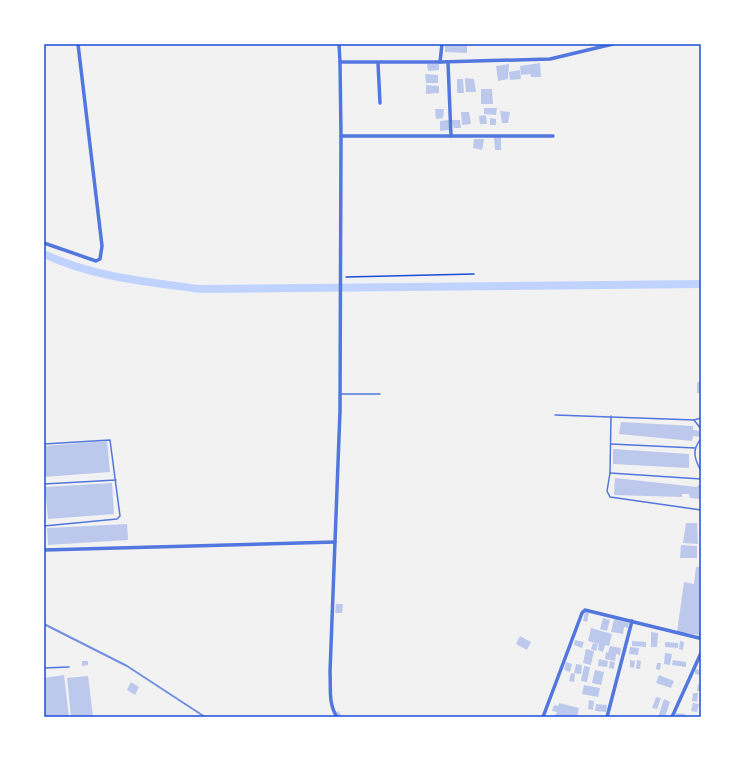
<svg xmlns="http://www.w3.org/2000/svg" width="745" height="761" font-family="Raleway,sans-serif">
	<rect width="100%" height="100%" fill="#f2f2f2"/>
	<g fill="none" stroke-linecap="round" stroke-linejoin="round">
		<path stroke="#bfd3fe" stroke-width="8" d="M44,254C92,277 148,282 200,289L701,284"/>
	</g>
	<g fill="#bdc9ec">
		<polygon points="445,44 467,44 467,53 445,52"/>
		<polygon points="540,63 541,77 531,77 530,74 521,75 520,66"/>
		<polygon points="427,64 439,64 439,70 428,71"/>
		<polygon points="509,64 508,79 498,81 496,66"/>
		<polygon points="520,70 521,79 510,80 509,72"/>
		<polygon points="425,74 438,75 438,83 426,83"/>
		<polygon points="465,78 474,79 476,92 466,92"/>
		<polygon points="457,79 463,79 464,93 457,93"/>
		<polygon points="426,85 439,86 439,93 426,94"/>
		<polygon points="481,89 492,89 493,104 481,104"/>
		<polygon points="484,108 497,108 496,115 484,114"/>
		<polygon points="435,109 444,109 443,118 436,119"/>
		<polygon points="500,111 510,112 508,123 502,123"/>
		<polygon points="461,112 469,112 471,124 462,125"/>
		<polygon points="486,115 487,124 480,124 479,116"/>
		<polygon points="490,118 496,119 496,125 490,125"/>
		<polygon points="449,120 450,130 440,131 440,121"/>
		<polygon points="451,120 460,120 461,128 454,128"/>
		<polygon points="501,136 501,150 495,150 494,137"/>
		<polygon points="474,139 484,139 482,150 473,148"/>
		<rect x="697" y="382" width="4" height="11"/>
		<polygon points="621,422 693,426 693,430 701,431 701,437 693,436 692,441 619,434"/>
		<polygon points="107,441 110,472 44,477 44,446"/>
		<polygon points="613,449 689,454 689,468 613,464"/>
		<polygon points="615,478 697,487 698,485 701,485 701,499 690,498 689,494 682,494 682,497 614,495"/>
		<polygon points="112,483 114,514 48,519 45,487"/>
		<polygon points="686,523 697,523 698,544 683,543"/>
		<polygon points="127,524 128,540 48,545 47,528"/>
		<polygon points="681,545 697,546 697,558 680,558"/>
		<polygon points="696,567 701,567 701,625 700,635 677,632 684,582 694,584"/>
		<polygon points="336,604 343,604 342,613 335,613"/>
		<polygon points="585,612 589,613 587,622 583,621"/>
		<polygon points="603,618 610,620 607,631 600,629"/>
		<polygon points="614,619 629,623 628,628 624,627 623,634 611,632"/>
		<polygon points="591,628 612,634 609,646 605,645 603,652 598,650 599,644 588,641"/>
		<polygon points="651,632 658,633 657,647 651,647"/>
		<polygon points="520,636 531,642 527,650 516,644"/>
		<polygon points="575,640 584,642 582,648 574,645"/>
		<polygon points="632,641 646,642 646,647 632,646"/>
		<polygon points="680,641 684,642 683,650 679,649"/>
		<polygon points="665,642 678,643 678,648 665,647"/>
		<polygon points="593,643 598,644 596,651 591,649"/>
		<polygon points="610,646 621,648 620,655 616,654 615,661 605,659 606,652 608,653"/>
		<polygon points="630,647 639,648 638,655 629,654"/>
		<polygon points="586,649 594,651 591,665 583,663"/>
		<polygon points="665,653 672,654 670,665 664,664"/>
		<polygon points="599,659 608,661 607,667 598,666"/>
		<polygon points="630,660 635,661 634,668 630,667"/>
		<polygon points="637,660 641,661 640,669 636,669"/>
		<polygon points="673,660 686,662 686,667 672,665"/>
		<polygon points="82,661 88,661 88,665 82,666"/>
		<polygon points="610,661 615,662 614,669 609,668"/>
		<polygon points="566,662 572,664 570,672 564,670"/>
		<polygon points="657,663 661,663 660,670 656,669"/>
		<polygon points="576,664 582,665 581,674 574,673"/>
		<polygon points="584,666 590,667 587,682 581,681"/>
		<polygon points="695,669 701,670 701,675 695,674"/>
		<polygon points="595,670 604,672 601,685 592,683"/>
		<polygon points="571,673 575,674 574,682 569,681"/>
		<polygon points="64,675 69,717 44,717 44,678"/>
		<polygon points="659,675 674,681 671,688 656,683"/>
		<polygon points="88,676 93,717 71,717 67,678"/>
		<polygon points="131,682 139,687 135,695 127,690"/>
		<polygon points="698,684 701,685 701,691 697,691"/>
		<polygon points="584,685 600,688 598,697 582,694"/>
		<polygon points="693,693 698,693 697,702 692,701"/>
		<polygon points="656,697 661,698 657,709 652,708"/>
		<polygon points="664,699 670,702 665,717 658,717"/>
		<polygon points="589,700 594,701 593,710 588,709"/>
		<polygon points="559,703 579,708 577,717 555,716 557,712 552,711 554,705 558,706"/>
		<polygon points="693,703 699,704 697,712 691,711"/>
		<polygon points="596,704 607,705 606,712 595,711"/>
		<polygon points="338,711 343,717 338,717 335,713"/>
		<polygon points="676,713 685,714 685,717 676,717"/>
	</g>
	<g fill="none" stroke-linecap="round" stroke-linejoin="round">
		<polyline stroke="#1d4ed8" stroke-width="1.5" points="346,277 474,274"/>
		<g stroke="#5277de" stroke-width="1.5">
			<polyline points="340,394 380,394"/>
			<polyline points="555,415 694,420 701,429"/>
			<polyline points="611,416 610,473 607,491 610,497 701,510"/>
			<polyline points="694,420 701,418"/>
			<path d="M701,439C691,450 695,460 701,471"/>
			<polyline points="44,444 110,440 120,516 117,519 44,526"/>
			<polyline points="611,444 695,448"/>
			<polyline points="610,473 701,479"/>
			<polyline points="44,484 116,480"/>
			<polyline points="44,668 69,667"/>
		</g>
		<g stroke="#5277de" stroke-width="3.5">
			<polyline points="339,44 340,62 440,62 550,59 613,44"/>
			<polyline points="440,62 442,44"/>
			<polyline points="448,62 451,136"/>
			<polyline points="378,63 380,103"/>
			<polyline points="341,136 553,136"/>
			<polyline points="44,243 96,261 100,259 102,246 78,44"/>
			<polyline points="44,550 335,542"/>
			<path d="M337,717C328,704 331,687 330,672L340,411L341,136L340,62"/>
			<polyline points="543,717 582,613 585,610 699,638 700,638 701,635"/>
			<polyline points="607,717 632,621"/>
			<polyline points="672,717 701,653"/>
		</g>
		<polyline stroke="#7290e2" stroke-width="2" points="44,624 127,666 205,717"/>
	</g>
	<rect width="745" height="761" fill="none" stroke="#ffffff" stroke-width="90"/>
	<rect x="45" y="45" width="655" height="671" fill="none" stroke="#1d4ed8" stroke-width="1.5"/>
</svg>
